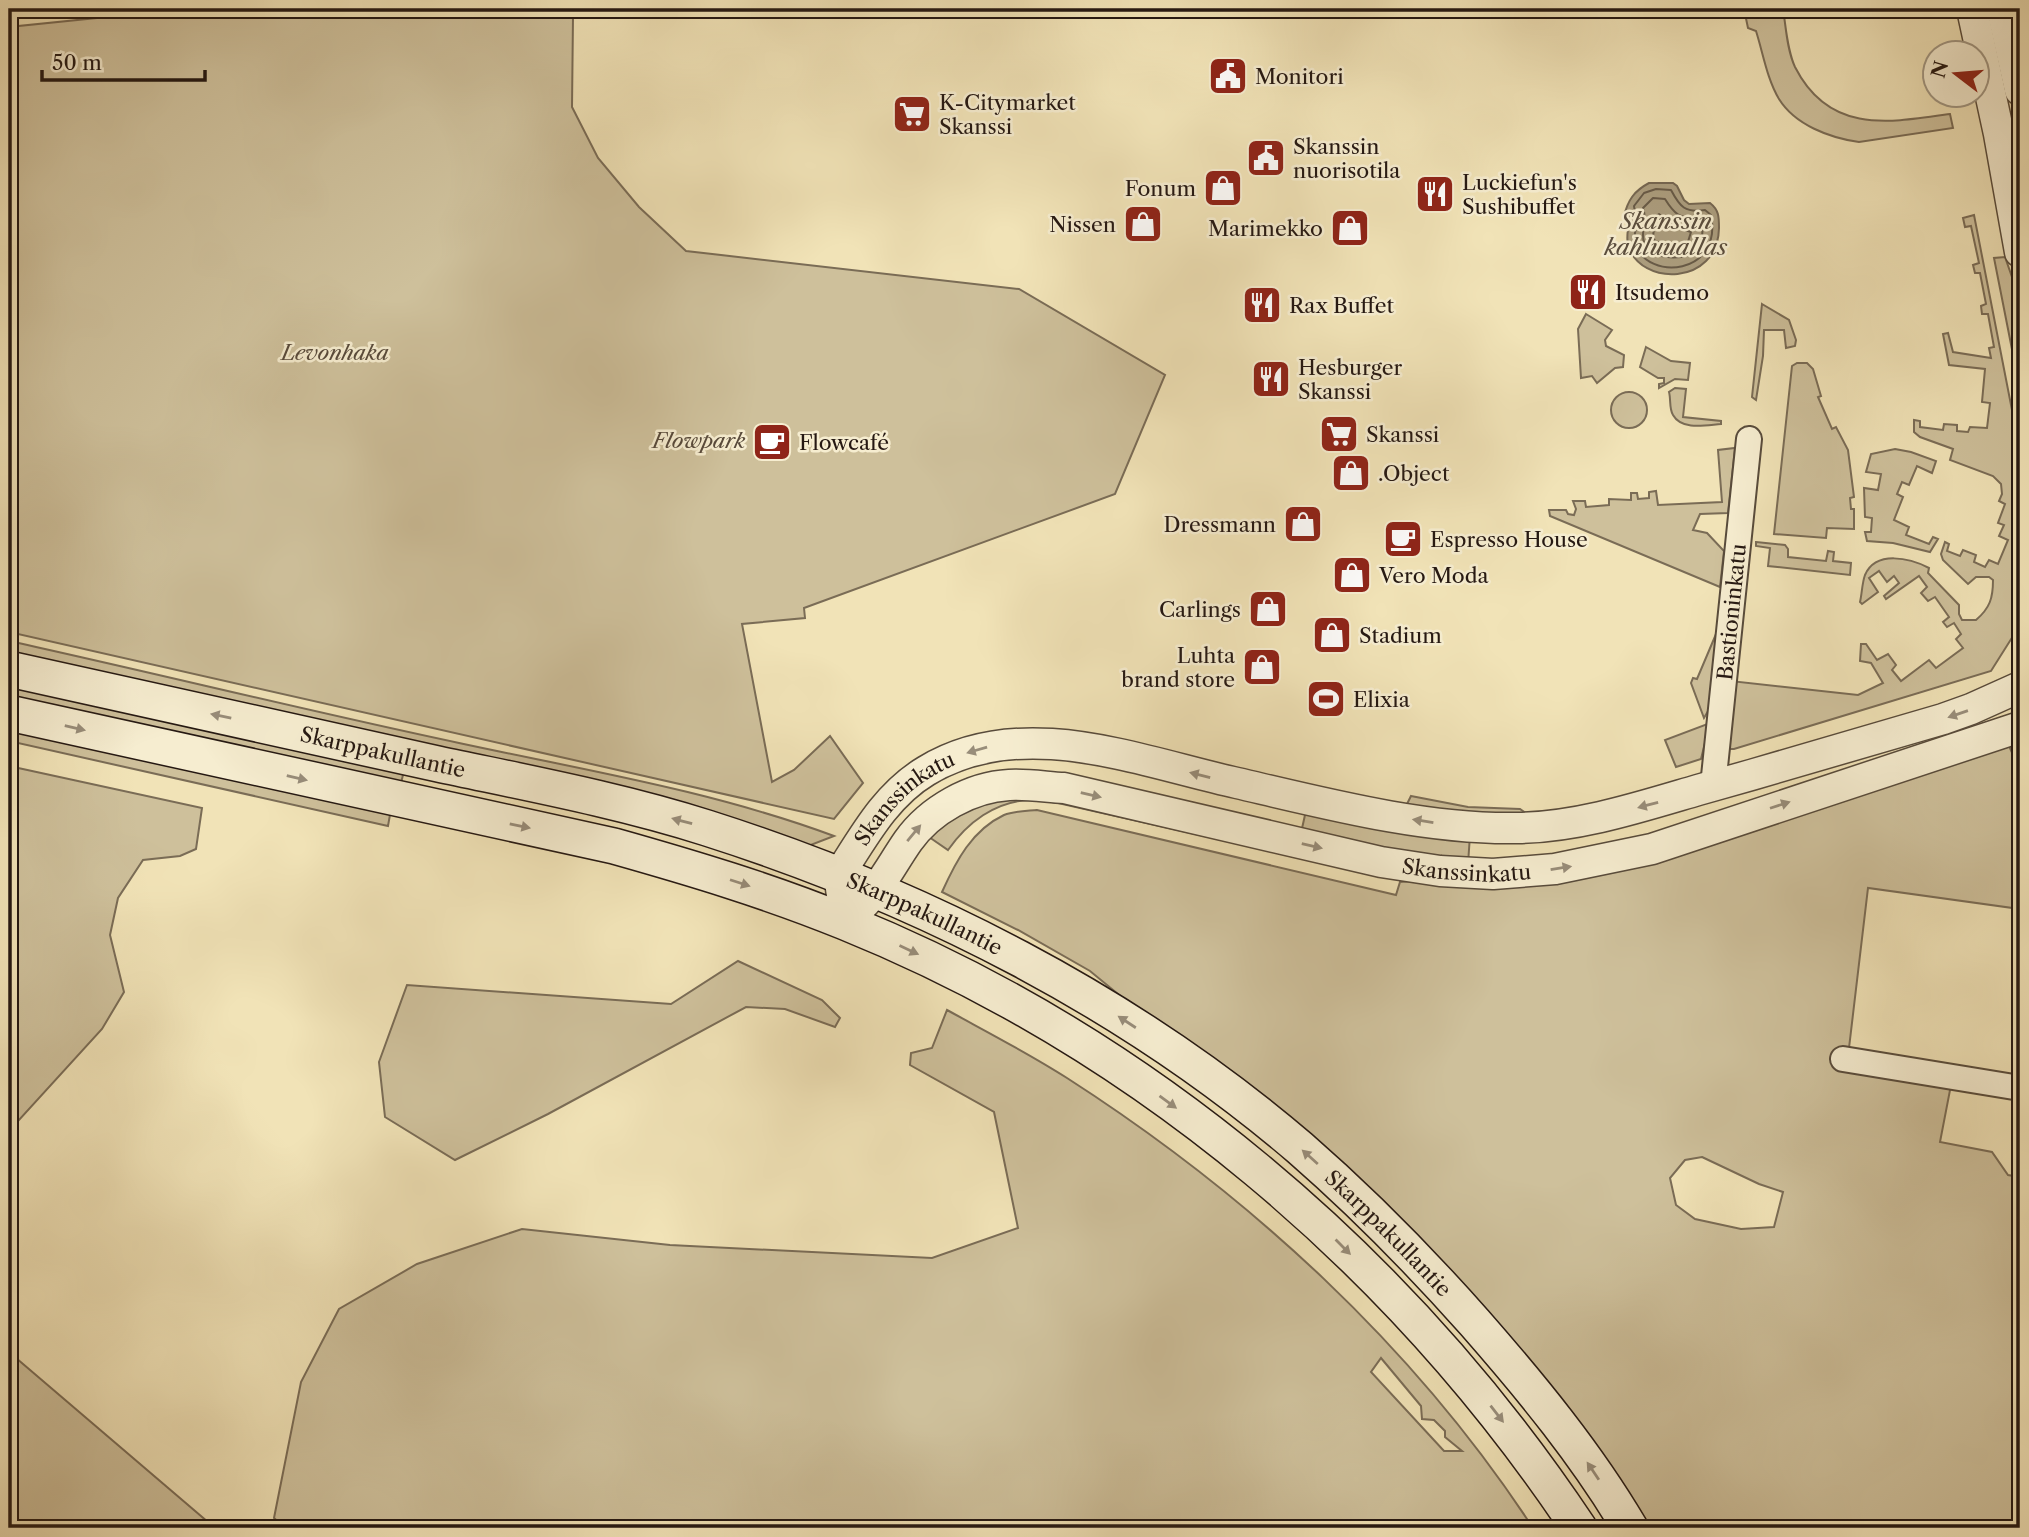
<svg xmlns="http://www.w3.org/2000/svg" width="2029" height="1537" font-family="'Libre Caslon Text',serif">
	<rect width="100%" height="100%" fill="#f1e3b7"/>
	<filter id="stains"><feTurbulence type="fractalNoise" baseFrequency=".00286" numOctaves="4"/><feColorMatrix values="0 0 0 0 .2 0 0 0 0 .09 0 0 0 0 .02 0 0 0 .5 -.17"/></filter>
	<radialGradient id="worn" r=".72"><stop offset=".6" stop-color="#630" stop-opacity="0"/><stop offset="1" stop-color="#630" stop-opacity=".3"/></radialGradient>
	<g fill="#cec09b" stroke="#7a6c56" stroke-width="2" fill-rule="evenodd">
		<polygon points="185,9 577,9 573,17 572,107 598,158 639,207 686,251 1019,289 1165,375 1115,494 804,608 805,618 742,624 772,782 794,770 830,736 863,783 834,819 9,632 9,27"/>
		<path d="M1744,9H1783C1786,27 1787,50 1795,67C1829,134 1888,123 1950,114L1953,128L1859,142C1830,138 1795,125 1779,99C1767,79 1763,53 1756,31L1748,28Z"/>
		<path d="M1974,215L2020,451V625L1991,671L1734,749H1728L1731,681L1858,695L1883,683L1871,663L1860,661L1861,644H1866L1877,660L1888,654L1896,665L1892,670L1901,681L1929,660L1936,668L1963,648L1956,639L1961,634L1954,623L1947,627L1943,622L1949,617L1935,597L1928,601L1921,593L1927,587L1919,576L1886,599L1884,596L1899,583L1894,576L1887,582L1879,571L1869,578L1878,592L1862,604L1860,602C1862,594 1862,583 1865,575C1876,550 1910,558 1929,568L1928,573L1959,605V614L1962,620H1976C1990,608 1993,598 1993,580L1989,577H1976L1968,584L1943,560L1941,554L1945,542L1949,544L1947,551L1960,556L1963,550L1976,555L1974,562L1985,567L1989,560L1998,564L2008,540L1999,536L2004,525L1998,523L2005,504L1999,501L2002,494L2001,484L1993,476L1950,460L1953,449L1920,437L1914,432V420L1920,421V427L1943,430L1944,424L1957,425V431L1968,432L1970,427L1987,428L1990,403L1982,402L1985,369L1949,365L1943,334L1948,333L1953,352L1991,358L1989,348L1994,347L1988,314H1982L1981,306L1986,304L1980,273H1975L1973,265L1979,263L1971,226L1965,227L1963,218Z"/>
		<polygon points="2005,257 2020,300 2020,390 1994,258"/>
		<polygon points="1762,304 1789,320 1796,340 1795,346 1786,348 1784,330 1764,330 1763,356 1756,400 1752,397"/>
		<polygon points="1586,314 1612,330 1605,340 1606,346 1624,355 1623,367 1615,368 1597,383 1592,376 1581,378 1578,329"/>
		<polygon points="1646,347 1671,361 1690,363 1688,380 1675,379 1659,388 1659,384 1664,383 1664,378 1658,378 1640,367"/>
		<polygon points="1797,363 1807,363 1813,369 1821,396 1818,397 1832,429 1836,427 1848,450 1854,497 1850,498 1851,509 1854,509 1854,529 1827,528 1826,538 1774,534 1792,366"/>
		<path d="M1675,388L1686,389L1683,417L1721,421V424C1707,425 1682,431 1673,415C1669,409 1671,399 1669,392Z"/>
		<circle cx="1629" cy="410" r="18"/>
		<polygon points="1735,448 1728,513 1700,514 1693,530 1707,533 1724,551 1720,587 1550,516 1549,510 1566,510 1568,514 1574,515 1576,509 1573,501 1585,501 1586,507 1609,505 1609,499 1631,500 1631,493 1637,493 1638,499 1649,498 1649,492 1656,491 1658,505 1722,502 1718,450"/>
		<polygon points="1895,449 1911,452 1936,461 1932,473 1917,466 1909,485 1902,482 1897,494 1903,497 1894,520 1909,527 1906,535 1929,544 1933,537 1938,539 1930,552 1893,543 1867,541 1865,532 1871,532 1872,518 1865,517 1864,488 1878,490 1881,474 1866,472 1871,454"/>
		<polygon points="1756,542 1785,545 1788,549 1788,557 1826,561 1828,551 1834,552 1833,561 1851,563 1850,575 1768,566 1770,548 1756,546"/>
		<polygon points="1719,627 1711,706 1704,718 1691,683 1693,678 1697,679"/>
		<path d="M9,641C159,674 308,711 459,743C584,770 713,791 834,836L803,848L9,657Z"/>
		<polygon points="9,680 388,766 403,775 400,787 9,700"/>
		<polygon points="9,723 391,809 388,826 9,741"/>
		<polygon points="1710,723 1701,759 1676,767 1665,740"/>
		<path d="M2006,739L2013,755L2020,762V909L1868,888L1849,1048L1951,1085L1940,1142L1992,1152L2008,1175L2020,1177V1528H1643L1518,1350L1146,1017L1090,971L1018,930L942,892C956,861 972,830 1004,815C1014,811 1027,811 1037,810L1396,895L1400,882L1454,878L1523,879ZM1702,1157L1759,1184L1783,1192L1774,1227L1741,1229L1695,1219L1676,1205L1670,1178L1685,1160Z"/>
		<polygon points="9,766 202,808 196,849 180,856 143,860 118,898 110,935 124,992 102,1029 9,1131"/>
		<path d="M1032,791L1245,835L1244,845L1058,803C1049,802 1039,799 1030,800C995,801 967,823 948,850L929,837L963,808Z"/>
		<polygon points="1411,796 1468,807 1520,809 1530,816 1404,810"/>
		<polygon points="1307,806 1470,835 1468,864 1301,833"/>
		<polygon points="738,961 822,1000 840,1018 835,1027 785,1009 746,1007 548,1114 455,1160 385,1117 379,1062 407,985 671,1004"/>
		<path d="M947,1010C987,1032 1028,1053 1067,1078C1249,1195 1414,1346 1533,1528H285L274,1518L301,1382L339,1309L417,1264L522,1229L670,1245L932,1258L1018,1228L994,1112L910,1065L911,1053L932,1048ZM1381,1358L1421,1406L1422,1419L1434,1420L1445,1431V1437L1462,1451H1444L1371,1372Z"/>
		<polygon points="9,1352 215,1528 9,1528"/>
	</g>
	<path fill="#ac9e7f" stroke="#766853" stroke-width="2" d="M1649,183H1673L1677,186L1684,200L1689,204L1710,203C1719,210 1719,217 1719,228C1718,286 1640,287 1628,245C1626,236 1628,227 1630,218L1624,216C1628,200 1634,191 1649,183Z"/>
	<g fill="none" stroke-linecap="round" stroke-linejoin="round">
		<g stroke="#685b48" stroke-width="2">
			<path d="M1656,189L1671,190C1680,207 1685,213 1705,210L1711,215C1723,275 1648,282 1635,244C1632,234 1639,225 1637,216C1636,213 1634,210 1634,206L1644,193Z"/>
			<path d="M1653,198L1665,199C1678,220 1682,216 1703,221L1702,238L1692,254C1676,260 1643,260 1643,235C1643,225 1647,219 1643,208Z"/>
			<polygon points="1659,214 1676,227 1691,232 1687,245 1670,247 1655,241 1653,236 1656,216"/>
		</g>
		<g stroke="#584b3b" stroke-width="28">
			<g id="minor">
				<path id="s1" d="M1713,786L1749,439"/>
				<polyline points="1843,1059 2020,1088"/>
			</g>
		</g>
		<g stroke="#584b3b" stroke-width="33">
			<g id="tertiary">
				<polyline points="1972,9 1999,134 2020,252"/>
				<polyline points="2002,9 2020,90"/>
				<path id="s2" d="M861,907C881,887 892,864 908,841C930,810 971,787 1009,785C1027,784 1046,787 1064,788L1381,862L1440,871L1493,874L1555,869L1652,849L2020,727"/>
				<path id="s3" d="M846,922L839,875C864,836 886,795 926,771C1021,713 1138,761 1237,783C1327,804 1427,830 1518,828C1579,827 1640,807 1698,790C1780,767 1862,743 1943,719L1971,709L2020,687"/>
			</g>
		</g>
		<g stroke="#251812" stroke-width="38">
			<g id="secondary">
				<path id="s4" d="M9,669C152,700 295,732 438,764C527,783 619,800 707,828C921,896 1128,1001 1300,1148C1362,1202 1420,1261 1475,1323C1531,1387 1587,1455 1630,1528"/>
				<path d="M9,713L614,846C692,868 769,891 845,922C1144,1043 1401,1261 1579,1528"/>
			</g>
		</g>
		<use href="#minor" stroke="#f6edd0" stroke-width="24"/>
		<use href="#tertiary" stroke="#f6edd0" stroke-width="30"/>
		<use href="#secondary" stroke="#f6edd0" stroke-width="35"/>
	</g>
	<defs><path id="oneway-solid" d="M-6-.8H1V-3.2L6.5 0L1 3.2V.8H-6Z" transform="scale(1.75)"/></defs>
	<g fill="#988d7a">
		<use href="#oneway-solid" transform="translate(1958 714) rotate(161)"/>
		<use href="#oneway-solid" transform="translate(221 716) rotate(-168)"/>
		<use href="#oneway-solid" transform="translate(75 728) rotate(13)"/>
		<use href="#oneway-solid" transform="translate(977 750) rotate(164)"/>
		<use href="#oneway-solid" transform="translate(1200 775) rotate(-166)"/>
		<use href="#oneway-solid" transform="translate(297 778) rotate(13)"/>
		<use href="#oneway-solid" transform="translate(1091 795) rotate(13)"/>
		<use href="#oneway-solid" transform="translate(1648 805) rotate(165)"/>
		<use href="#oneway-solid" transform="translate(1780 805) rotate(-18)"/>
		<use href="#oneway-solid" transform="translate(682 821) rotate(-165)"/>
		<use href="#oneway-solid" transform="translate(1423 821) rotate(-171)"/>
		<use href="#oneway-solid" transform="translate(520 826) rotate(12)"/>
		<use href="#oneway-solid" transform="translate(914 833) rotate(-50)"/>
		<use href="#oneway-solid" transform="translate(1312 846) rotate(13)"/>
		<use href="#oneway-solid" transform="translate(1561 868) rotate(-9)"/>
		<use href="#oneway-solid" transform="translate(740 883) rotate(18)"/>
		<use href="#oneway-solid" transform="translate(909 950) rotate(25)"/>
		<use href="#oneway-solid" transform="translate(1127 1022) rotate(-147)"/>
		<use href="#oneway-solid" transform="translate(1168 1102) rotate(36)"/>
		<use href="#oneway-solid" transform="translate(1310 1157) rotate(-138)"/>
		<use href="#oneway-solid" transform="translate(1343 1247) rotate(45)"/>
		<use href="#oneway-solid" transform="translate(1497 1414) rotate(52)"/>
		<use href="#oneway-solid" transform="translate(1593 1471) rotate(-124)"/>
	</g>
	<defs>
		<g id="civic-square" transform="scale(2.0125)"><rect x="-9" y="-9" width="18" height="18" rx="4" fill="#8f2418" stroke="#f6edd0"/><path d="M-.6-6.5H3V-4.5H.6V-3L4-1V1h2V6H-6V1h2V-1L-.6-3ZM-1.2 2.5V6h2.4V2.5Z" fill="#fff"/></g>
		<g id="supermarket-square" transform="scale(2.0125)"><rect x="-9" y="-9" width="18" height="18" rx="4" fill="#8f2418" stroke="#f6edd0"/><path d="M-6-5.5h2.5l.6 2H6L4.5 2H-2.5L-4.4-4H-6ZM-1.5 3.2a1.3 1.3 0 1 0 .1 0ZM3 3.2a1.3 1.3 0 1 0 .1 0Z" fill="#fff"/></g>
		<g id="shop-square" transform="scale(2.0125)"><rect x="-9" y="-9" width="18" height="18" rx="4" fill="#8f2418" stroke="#f6edd0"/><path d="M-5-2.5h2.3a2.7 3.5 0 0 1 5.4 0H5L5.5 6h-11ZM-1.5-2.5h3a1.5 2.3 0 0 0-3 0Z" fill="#fff"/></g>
		<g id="restaurant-square" transform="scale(2.0125)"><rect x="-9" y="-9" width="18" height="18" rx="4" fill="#8f2418" stroke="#f6edd0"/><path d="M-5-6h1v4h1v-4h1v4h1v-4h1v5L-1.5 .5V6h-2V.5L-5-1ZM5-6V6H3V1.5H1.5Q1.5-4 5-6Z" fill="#fff"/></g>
		<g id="cafe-square" transform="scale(2.0125)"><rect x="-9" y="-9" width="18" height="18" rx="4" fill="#8f2418" stroke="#f6edd0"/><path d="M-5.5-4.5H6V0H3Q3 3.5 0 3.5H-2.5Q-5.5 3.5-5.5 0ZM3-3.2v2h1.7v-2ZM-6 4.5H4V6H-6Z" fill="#fff"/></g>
		<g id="stadium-square" transform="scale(2.0125)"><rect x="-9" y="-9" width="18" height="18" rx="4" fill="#8f2418" stroke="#f6edd0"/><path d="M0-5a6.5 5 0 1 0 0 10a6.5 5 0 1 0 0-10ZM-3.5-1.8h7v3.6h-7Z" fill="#fff"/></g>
	</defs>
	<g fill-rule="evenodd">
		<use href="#civic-square" x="1228" y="76"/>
		<use href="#supermarket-square" x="912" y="114"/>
		<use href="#civic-square" x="1266" y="158"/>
		<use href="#shop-square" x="1223" y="188"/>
		<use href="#restaurant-square" x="1435" y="194"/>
		<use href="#shop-square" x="1143" y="224"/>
		<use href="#shop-square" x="1350" y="228"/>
		<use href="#restaurant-square" x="1588" y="292"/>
		<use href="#restaurant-square" x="1262" y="305"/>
		<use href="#restaurant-square" x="1271" y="379"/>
		<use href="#supermarket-square" x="1339" y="434"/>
		<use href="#cafe-square" x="772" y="442"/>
		<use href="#shop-square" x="1351" y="473"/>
		<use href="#shop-square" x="1303" y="524"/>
		<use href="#cafe-square" x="1403" y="539"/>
		<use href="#shop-square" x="1352" y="575"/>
		<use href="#shop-square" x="1268" y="609"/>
		<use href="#shop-square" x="1332" y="635"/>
		<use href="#shop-square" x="1262" y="667"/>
		<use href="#stadium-square" x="1326" y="699"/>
	</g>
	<g text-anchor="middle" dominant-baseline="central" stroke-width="5" stroke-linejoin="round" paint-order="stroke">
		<g font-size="21" fill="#251812" stroke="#f6edd0" text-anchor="start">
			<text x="1255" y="76">Monitori</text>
			<text x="939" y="102">K-Citymarket<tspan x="939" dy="24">Skanssi</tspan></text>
			<text x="1293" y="146">Skanssin<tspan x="1293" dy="24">nuorisotila</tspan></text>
			<text x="1462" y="182">Luckiefun's<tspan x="1462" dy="24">Sushibuffet</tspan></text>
			<text x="1196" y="188" text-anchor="end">Fonum</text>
			<text x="1116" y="224" text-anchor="end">Nissen</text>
			<text x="1323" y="228" text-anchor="end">Marimekko</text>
			<text x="1615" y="292">Itsudemo</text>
			<text x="1289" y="305">Rax Buffet</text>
			<text x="1298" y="367">Hesburger<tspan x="1298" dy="24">Skanssi</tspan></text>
			<text x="1366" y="434">Skanssi</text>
			<text x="799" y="442">Flowcafé</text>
			<text x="1378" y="473">.Object</text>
			<text x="1276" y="524" text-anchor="end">Dressmann</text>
			<text x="1430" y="539">Espresso House</text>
			<text x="1379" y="575">Vero Moda</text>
			<text x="1241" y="609" text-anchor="end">Carlings</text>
			<text x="1359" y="635">Stadium</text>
			<text x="1235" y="655" text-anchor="end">Luhta<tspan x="1235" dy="24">brand store</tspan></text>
			<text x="1353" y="699">Elixia</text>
		</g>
		<g font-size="21" font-style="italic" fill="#584a3b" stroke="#f6edd0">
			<text x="335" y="352">Levonhaka</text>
			<text x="699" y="440">Flowpark</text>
		</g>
		<g font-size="21" fill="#251812" stroke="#f6edd0">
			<text stroke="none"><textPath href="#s1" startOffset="175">Bastioninkatu</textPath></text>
			<text stroke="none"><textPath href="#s4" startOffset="383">Skarppakullantie</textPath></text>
			<text stroke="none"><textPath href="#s3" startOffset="150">Skanssinkatu</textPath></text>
			<text stroke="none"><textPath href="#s2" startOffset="667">Skanssinkatu</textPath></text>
			<text stroke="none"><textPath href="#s4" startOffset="950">Skarppakullantie</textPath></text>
			<text stroke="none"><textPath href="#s4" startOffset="1517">Skarppakullantie</textPath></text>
		</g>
		<g font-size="23" font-style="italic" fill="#5b4e3e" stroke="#f6edd0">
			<text x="1666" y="221">Skanssin<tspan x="1666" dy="26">kahluuallas</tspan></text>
		</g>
	</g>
	<rect width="2029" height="1537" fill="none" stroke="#f1e3b7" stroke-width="35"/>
	<rect x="10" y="10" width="2008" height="1516" fill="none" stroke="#251812" stroke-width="3.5"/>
	<rect x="18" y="18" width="1994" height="1502" fill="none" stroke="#251812" stroke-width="2"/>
	<g transform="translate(1956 74) rotate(286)"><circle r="33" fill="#f6edd0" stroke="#a29884" stroke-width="2"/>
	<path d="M0-5L12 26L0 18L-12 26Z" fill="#8f2418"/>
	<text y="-10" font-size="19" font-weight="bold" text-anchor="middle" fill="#251812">N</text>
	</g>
	<path d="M42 70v10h163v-10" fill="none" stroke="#251812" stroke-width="3.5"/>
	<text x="52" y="70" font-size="21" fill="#251812" stroke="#f6edd0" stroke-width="5" paint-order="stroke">50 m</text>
	<rect width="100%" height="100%" filter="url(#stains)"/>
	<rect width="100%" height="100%" fill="url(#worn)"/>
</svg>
